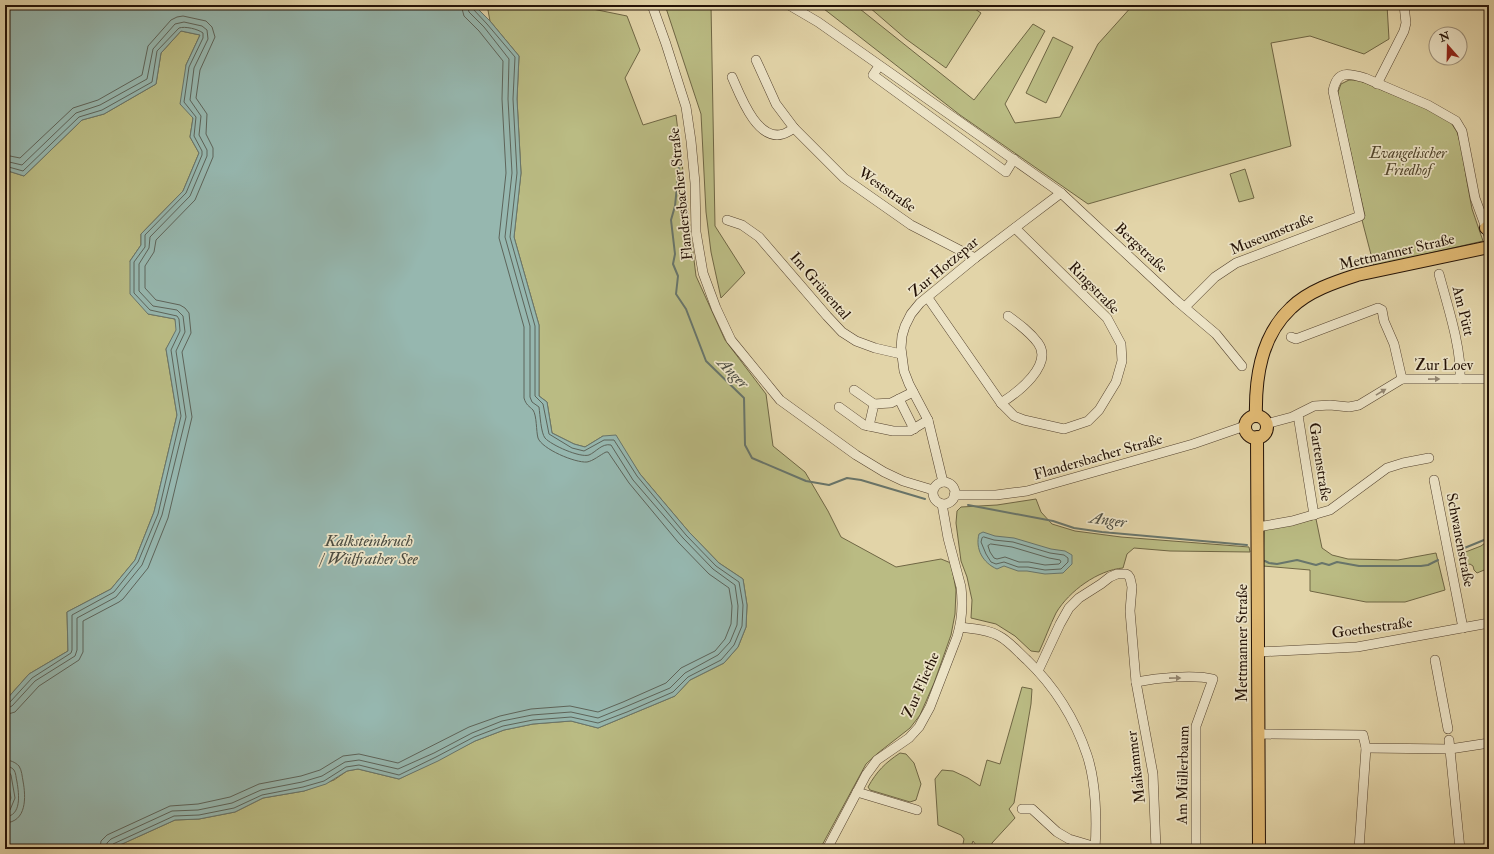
<svg xmlns="http://www.w3.org/2000/svg" width="1494" height="854" font-family="'IM FELL Double Pica',serif">
	<rect width="100%" height="100%" fill="#e2d4a8"/>
	<filter id="stains"><feTurbulence type="fractalNoise" baseFrequency=".005" numOctaves="4"/><feColorMatrix values="0 0 0 0 .2 0 0 0 0 .09 0 0 0 0 .02 0 0 0 .5 -.17"/></filter>
	<radialGradient id="worn" r=".72"><stop offset=".6" stop-color="#630" stop-opacity="0"/><stop offset="1" stop-color="#630" stop-opacity=".3"/></radialGradient>
	<g fill="#babb83" stroke="#6f6644">
		<polygon points="487,5 573,5 627,16 640,50 625,78 643,125 676,115 696,276 725,340 766,394 773,446 805,472 828,511 841,537 896,567 941,559 951,563 956,590 955,614 951,635 934,683 920,715 910,728 878,753 866,764 820,849 111,849 175,820 199,819 235,812 263,798 304,791 334,780 347,771 358,769 399,779 475,741 504,730 533,724 571,721 598,728 675,696 690,680 724,663 738,647 746,627 747,605 743,579 719,563 689,532 640,474 628,456 603,436 585,447 574,444 552,433 547,402 539,396 539,325 514,237 521,173 517,99 519,56 490,21"/>
		<polygon points="665,5 711,5 715,226 745,273 721,298 711,252 706,212 701,114"/>
		<polygon points="810,5 855,5 974,100 1033,24 1045,31 1005,104 1015,123 1060,117 1098,44 1133,5 1387,5 1389,39 1364,54 1310,36 1271,43 1291,146 1088,204 960,115 824,9"/>
		<polygon points="870,5 969,5 981,13 946,68 906,39 869,7"/>
		<polygon points="181,31 200,35 186,65 193,118 190,137 199,153 183,191 141,234 141,245 130,261 148,314 175,319 177,330 166,349 177,415 154,512 135,560 111,589 67,612 68,651 29,674 5,701 5,170 24,176 82,120 104,114 156,84 161,53"/>
		<polygon points="1053,37 1073,47 1046,103 1026,93"/>
		<polygon points="1349,80 1358,80 1377,88 1425,108 1450,121 1457,132 1461,145 1467,182 1472,209 1483,241 1374,266 1362,220 1365,216 1339,101 1338,92 1341,84"/>
		<polygon points="1245,169 1254,198 1239,202 1230,174"/>
		<path d="M1036,499L1041,512L1052,524L1075,531L1121,537L1249,547L1250,552L1170,551L1134,548L1127,554L1123,568C1098,570 1069,591 1056,613C1050,625 1045,639 1039,652L1031,651L1015,636L996,624L971,618L972,600L967,577L961,561L956,523L957,511L961,507L997,505Z"/>
		<polygon points="1316,519 1322,548 1332,555 1348,559 1398,560 1436,553 1445,590 1405,602 1366,602 1310,591 1310,570 1263,566 1264,529"/>
		<polygon points="1489,540 1489,568 1477,573 1474,570 1473,566 1470,564 1463,566 1463,553 1481,546"/>
		<polygon points="1022,687 1032,689 1031,704 1014,803 1009,809 1015,818 992,843 991,849 979,849 973,841 970,849 962,849 964,839 961,835 938,825 935,779 942,770 953,771 968,778 980,786 987,760 1000,764"/>
		<path d="M900,753L906,754L914,763L921,784L916,800L910,802L870,790L868,787C877,771 885,763 900,753Z"/>
		<polygon points="5,764 11,798 5,813"/>
	</g>
	<g fill="#96b7af" stroke="#68756b">
		<polygon points="5,5 474,5 490,21 519,56 517,99 521,173 514,237 539,325 539,396 547,402 552,433 574,444 585,447 603,436 616,435 640,474 689,532 719,563 743,579 747,605 746,627 738,647 724,663 690,680 675,696 598,728 571,721 533,724 504,730 475,741 438,761 399,779 358,769 347,771 326,784 304,791 263,798 235,812 199,819 175,820 111,849 6,849 5,813 11,798 5,764 5,701 29,674 68,651 67,612 111,589 135,560 154,512 177,415 166,349 176,330 175,319 148,314 130,294 130,261 141,245 141,234 183,191 199,153 190,137 193,118 180,104 186,65 200,35 181,31 161,53 156,84 104,114 82,120 24,176 5,170"/>
		<path d="M983,532L995,536L1014,538L1051,549L1065,551L1072,555V564L1063,573L1045,574L1027,571H1018L1004,566L997,569C983,563 975,549 979,534Z"/>
	</g>
	<g fill="none" stroke-linecap="round" stroke-linejoin="round">
		<g stroke="#5d645a" stroke-width="1">
			<polyline points="5,155 20,158 73,108 98,100 142,75 148,46 171,20 177,17 183,16 206,21 212,27 215,37 200,70 196,98 207,114 206,134 213,148 213,157 195,200 156,240 154,252 145,266 145,288 156,300 180,305 185,308 189,313 191,333 182,352 192,417 168,518 148,568 123,599 119,602 83,621 83,652 79,660 39,686 15,712 5,715"/>
			<polyline points="5,161 22,165 76,113 100,105 147,79 153,49 175,24 184,22 202,26 207,30 208,39 194,68 190,100 201,116 199,135 207,150 207,156 190,196 150,237 149,248 139,264 139,291 153,306 177,310 183,316 185,332 176,351 186,417 162,515 142,565 116,597 77,618 77,650 75,656 35,681 12,706 5,709"/>
			<path d="M5,166L23,171L79,117L102,110L152,82L157,51L179,28C185,26 198,29 203,33V38L189,67L184,102L196,117L194,136L202,151V155L186,193L145,235V247L134,262V293L150,310L177,316L179,319L180,331L171,350L181,416L158,514L138,562L114,592L72,615V650L71,653L32,678L10,702L5,704"/>
			<polygon points="984,537 994,540 1013,542 1050,553 1064,555 1068,558 1068,562 1061,569 1045,570 1028,567 1018,567 1004,562 996,564 991,562 986,554 981,542 982,538"/>
			<polygon points="991,544 1012,547 1049,558 1060,560 1061,562 1059,564 1045,565 1029,562 1019,562 1005,557 997,559 994,558 990,552 988,546"/>
			<path d="M5,760C10,760 15,762 19,766C22,771 22,776 23,781C26,797 27,822 5,823"/>
			<path d="M5,766C9,766 11,767 14,770C16,773 16,778 17,782C19,794 22,816 5,817"/>
			<polyline points="5,771 9,772 11,775 15,798 10,810 5,812"/>
			<path d="M100,849L101,841L107,835L170,806L198,804L230,797L259,784L301,776L320,770L343,756L359,754L398,763L469,727L500,716L531,709L570,706L598,712L623,702L666,683L681,668L715,651L725,639L731,624L732,606L729,588L709,574L678,542L629,483L608,452H606C600,455 593,461 587,462C575,463 542,449 538,438C536,431 537,416 533,410C529,406 526,405 524,398V327L499,238L506,173L502,99L503,61L479,31L464,16L461,5"/>
			<path d="M106,849L107,843L111,839L172,811L198,810L232,803L261,790L302,782L322,776L345,762L359,760L398,769L434,753L472,733L502,721L532,715L571,712L598,718L625,707L670,688L685,673L718,655L730,642L737,625L738,606L735,585L713,569L683,538L633,480L611,445C602,443 596,452 589,455C580,458 551,445 545,438C541,433 540,415 539,407L532,402L530,397V326L505,237L512,173L508,99L509,59L484,27L469,12L467,5"/>
			<polyline points="111,849 113,844 174,816 199,815 234,808 262,795 303,787 324,781 346,767 359,765 399,775 436,757 474,737 503,726 533,720 571,717 598,723 627,712 673,692 688,677 721,660 734,645 742,626 743,605 739,582 716,566 686,535 637,476 614,440 604,440 584,451 572,448 549,434 543,404 535,396 535,326 510,237 517,173 513,99 515,57 487,24 473,9 472,5"/>
		</g>
		<g stroke="#68756b" stroke-width="2">
			<polyline points="672,129 679,166 675,206 671,220 675,254 673,264 678,276 676,294 686,309 706,361 744,398 745,445 752,458 806,481 829,485 847,478 861,480 925,499"/>
			<polyline points="968,505 1053,521 1074,528 1102,532 1247,545"/>
			<polyline points="1462,549 1484,540 1489,536"/>
			<polyline points="1265,561 1269,563 1277,564 1297,560 1316,565 1322,563 1329,565 1337,562 1359,566 1421,566 1428,565 1438,560"/>
		</g>
		<g stroke="#54422e" stroke-width="10">
			<g id="minor">
				<polyline points="652,5 666,44 686,107 691,141 695,183 696,232 703,273 716,308 731,340 780,400 856,455 884,472 903,481 933,490"/>
				<polyline points="789,5 818,22 1061,193 1177,301 1216,334 1242,366"/>
				<polyline points="756,60 776,104 794,128 844,178 911,225 975,258"/>
				<polyline points="879,66 873,75 1006,172 1014,159"/>
				<path d="M732,77C740,95 757,142 783,134C787,133 791,130 794,128"/>
				<polyline points="1377,84 1404,31 1406,23 1404,5"/>
				<polyline points="727,220 742,225 759,237 827,316 842,332 856,341 875,348 901,354"/>
				<path d="M1439,274C1447,304 1462,349 1460,379"/>
				<polyline points="928,298 1001,403 1014,416 1024,420 1064,429 1088,421 1099,410 1116,382 1122,361 1121,344 1107,318 1015,228"/>
				<path d="M1185,307L1215,277L1236,263L1360,216L1333,91C1337,70 1348,73 1365,78L1428,105L1456,121L1462,131L1475,198L1489,236"/>
				<polyline points="1291,337 1296,339 1378,308 1382,310 1384,321 1394,344 1402,379"/>
				<polyline points="854,390 874,404"/>
				<polyline points="913,392 891,403 874,404 869,426 893,431 910,431 928,420"/>
				<polyline points="899,399 914,429"/>
				<path d="M1001,403C1017,393 1054,365 1038,343C1030,332 1019,324 1008,316"/>
				<polyline points="839,407 864,425 869,426"/>
				<polyline points="1298,415 1314,515"/>
				<polyline points="1266,424 1292,417 1314,406 1330,405 1349,407 1359,405 1402,379 1489,379"/>
				<polyline points="1434,480 1463,628"/>
				<polyline points="943,482 928,420 909,384 904,371 901,348 902,336 905,326 911,314 920,303 975,258 1061,193"/>
				<circle cx="944" cy="493" r="11"/>
				<polyline points="954,495 996,495 1027,491 1193,444 1245,426"/>
				<polyline points="1258,527 1292,521 1330,510 1387,468 1403,463 1429,458"/>
				<path d="M960,627C973,629 988,629 999,636C1009,641 1018,652 1027,660C1054,686 1075,719 1087,755C1096,782 1097,820 1095,849"/>
				<polyline points="1259,652 1357,647 1489,623"/>
				<polyline points="1435,660 1448,729"/>
				<polyline points="1038,671 1060,624 1069,608 1079,598 1101,584 1110,577 1117,574 1126,574 1128,575 1130,578 1132,587 1130,611 1136,682 1153,774 1156,849"/>
				<path d="M1136,682C1157,678 1193,674 1213,679L1196,726V849"/>
				<polyline points="1259,734 1363,735 1366,748 1450,749 1489,743"/>
				<polyline points="1449,740 1460,849"/>
				<polyline points="857,792 917,810"/>
				<polyline points="1022,809 1032,809 1057,832 1069,839 1096,847"/>
				<path d="M827,849L866,775L877,760L909,738L919,727L930,707L957,637C962,621 963,604 961,587L948,538L942,504"/>
				<polyline points="1359,849 1366,748"/>
			</g>
		</g>
		<g stroke="#241206" stroke-width="14">
			<g id="major">
				<polyline points="1486,228 1489,229"/>
				<path d="M1256,416C1255,377 1261,336 1291,308C1308,291 1335,282 1357,275L1489,247"/>
				<circle cx="1256" cy="427" r="11"/>
				<polyline points="1257,437 1259,849"/>
			</g>
		</g>
		<use href="#minor" stroke="#ece3c6" stroke-width="9"/>
		<use href="#major" stroke="#e1ba74" stroke-width="12"/>
	</g>
	<defs><path id="oneway-solid" d="M-6-.8H1V-3.2L6.5 0L1 3.2V.8H-6Z"/></defs>
	<g fill="#928570">
		<use href="#oneway-solid" transform="translate(1434 379) rotate(-1)"/>
		<use href="#oneway-solid" transform="translate(1381 392) rotate(-31)"/>
		<use href="#oneway-solid" transform="translate(1175 678) rotate(-1)"/>
	</g>
	<g text-anchor="middle" dominant-baseline="central" stroke-width="3.5" stroke-linejoin="round" paint-order="stroke">
		<g font-size="15" font-style="italic" fill="#51452c" stroke="#ece3c6">
			<text x="1408" y="153">Evangelischer<tspan x="1408" dy="17">Friedhof</tspan></text>
		</g>
		<g font-size="15" fill="#241206" stroke="#ece3c6">
			<text transform="translate(887 190) rotate(35)">Weststraße</text>
			<text transform="translate(681 194) rotate(-96)">Flandersbacher Straße</text>
			<text transform="translate(1272 234) rotate(-22)">Museumstraße</text>
			<text transform="translate(1141 248) rotate(43)">Bergstraße</text>
			<text transform="translate(1397 252) rotate(-13)">Mettmanner Straße</text>
			<text transform="translate(944 267) rotate(-40)">Zur Hotzepar</text>
			<text transform="translate(820 286) rotate(49)">Im Grünental</text>
			<text transform="translate(1094 288) rotate(46)">Ringstraße</text>
			<text transform="translate(1463 311) rotate(76)">Am Pütt</text>
			<text x="1444" y="365">Zur Loev</text>
			<text transform="translate(1098 457) rotate(-16)">Flandersbacher Straße</text>
			<text transform="translate(1320 462) rotate(81)">Gartenstraße</text>
			<text transform="translate(1460 540) rotate(79)">Schwanenstraße</text>
			<text transform="translate(1372 628) rotate(-8)">Goethestraße</text>
			<text transform="translate(1242 643) rotate(-90)">Mettmanner Straße</text>
			<text transform="translate(921 685) rotate(-66)">Zur Fliethe</text>
			<text transform="translate(1136 767) rotate(-97)">Maikammer</text>
			<text transform="translate(1183 775) rotate(-89)">Am Müllerbaum</text>
		</g>
		<g font-size="16" font-style="italic" fill="#4c4c41" stroke="#ece3c6">
			<text transform="translate(733 373) rotate(45)">Anger</text>
			<text transform="translate(1108 520) rotate(8)">Anger</text>
			<text x="369" y="541">Kalksteinbruch<tspan x="369" dy="18">/ Wülfrather See</tspan></text>
		</g>
	</g>
	<rect width="1494" height="854" fill="none" stroke="#e2d4a8" stroke-width="20"/>
	<rect x="6" y="6" width="1482" height="842" fill="none" stroke="#241206" stroke-width="2"/>
	<rect x="10" y="10" width="1474" height="834" fill="none" stroke="#241206"/>
	<g transform="translate(1448 46) rotate(340)"><circle r="19" fill="#ece3c6" stroke="#9c8f79"/>
	<path d="M0-3L7 15L0 10L-7 15Z" fill="#8f2418"/>
	<text y="-6" font-size="11" font-weight="bold" text-anchor="middle" fill="#241206">N</text>
	</g>
	<rect width="100%" height="100%" filter="url(#stains)"/>
	<rect width="100%" height="100%" fill="url(#worn)"/>
</svg>
